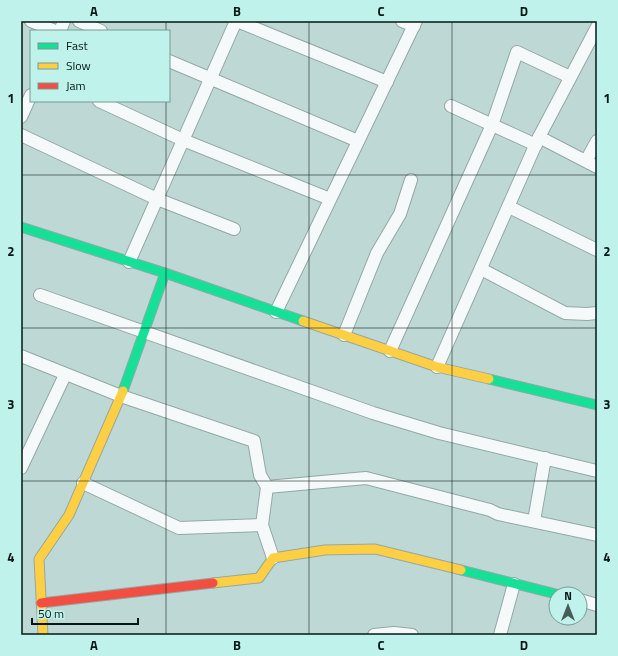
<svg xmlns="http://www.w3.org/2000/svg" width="618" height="656" font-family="'Titillium Web',sans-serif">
	<rect width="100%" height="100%" fill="#bed9d5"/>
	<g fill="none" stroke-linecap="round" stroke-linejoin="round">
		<g stroke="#93a8a5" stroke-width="14">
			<g id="street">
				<polyline points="31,21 55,31"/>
				<polyline points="79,21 101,31"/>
				<polyline points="237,21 387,82"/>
				<polyline points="402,21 414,26"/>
				<polyline points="60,31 64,21"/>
				<polyline points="169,61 358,141"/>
				<polyline points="99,101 183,140 330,199"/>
				<polyline points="451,106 536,145"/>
				<polyline points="21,117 31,95"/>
				<polyline points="21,135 157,199 234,229"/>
				<polyline points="539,137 597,167"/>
				<polyline points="586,161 597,141"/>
				<polyline points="509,207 597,250"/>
				<polyline points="129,262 236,21"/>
				<polyline points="481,269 565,313 587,314 597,313"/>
				<polyline points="40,295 373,413 439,433 597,471"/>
				<polyline points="276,312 416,21"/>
				<polyline points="344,335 377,253 400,214 411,180"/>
				<polyline points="390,351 492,125 517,52 570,77"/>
				<polyline points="21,356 121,396 254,441 260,475 267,487 262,525 273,558"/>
				<polyline points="437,367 539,137 597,27"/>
				<polyline points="21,468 65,375"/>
				<polyline points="83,483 179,528 262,525"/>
				<polyline points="267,487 366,478 490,510 498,514 597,535"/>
				<polyline points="534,521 545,458"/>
				<polyline points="580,600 597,605"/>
				<polyline points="374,635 394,633 412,635"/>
				<polyline points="500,635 514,584"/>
			</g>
		</g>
		<g stroke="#93a8a5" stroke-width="11">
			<g id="fast">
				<polyline points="21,227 165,273 303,321"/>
				<polyline points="489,379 597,405"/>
				<polyline points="123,391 165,273"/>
				<polyline points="461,570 556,594"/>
			</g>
		</g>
		<g stroke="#93a8a5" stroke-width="11">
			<g id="slow">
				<polyline points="303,321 437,367 489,379"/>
				<polyline points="213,583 259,578 273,558 325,550 375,549 461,570"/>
				<polyline points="43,635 39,559 69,515 123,391"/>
			</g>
		</g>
		<g stroke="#93a8a5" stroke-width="11">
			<polyline id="jam" points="41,603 213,583"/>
		</g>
		<use href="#street" stroke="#f5f9f9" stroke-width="12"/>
		<use href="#fast" stroke="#16e098" stroke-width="9"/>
		<use href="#slow" stroke="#ffcf43" stroke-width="9"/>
		<use href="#jam" stroke="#f24e42" stroke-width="9"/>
	</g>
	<path fill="none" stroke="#051816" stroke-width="1" stroke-opacity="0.55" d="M166,21V31M309,21V635M452,21V635M166,101V635M21,175H597M21,328H597M21,481H597"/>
	<rect width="618" height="656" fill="none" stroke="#bff2ea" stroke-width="44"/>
	<rect x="30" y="30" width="140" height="72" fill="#bff2ea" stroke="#759b95"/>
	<rect x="38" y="43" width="20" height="6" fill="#16e098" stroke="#759b95"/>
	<text x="66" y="50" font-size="12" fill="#051816">Fast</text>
	<rect x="38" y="63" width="20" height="6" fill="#ffcf43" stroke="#759b95"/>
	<text x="66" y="70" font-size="12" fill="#051816">Slow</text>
	<rect x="38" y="83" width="20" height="6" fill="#f24e42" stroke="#759b95"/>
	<text x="66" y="90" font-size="12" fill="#051816">Jam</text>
	<g transform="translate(568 606)"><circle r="19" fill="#bff2ea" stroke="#759b95"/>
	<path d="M0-3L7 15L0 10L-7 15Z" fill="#465c59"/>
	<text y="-6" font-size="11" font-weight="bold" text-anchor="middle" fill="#051816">N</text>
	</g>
	<path d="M32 618v6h106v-6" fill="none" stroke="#051816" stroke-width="2"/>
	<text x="38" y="618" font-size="12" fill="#051816" stroke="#bff2ea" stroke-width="3" paint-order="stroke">50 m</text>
	<rect x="22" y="22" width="574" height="612" fill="none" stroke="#051816" stroke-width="1.5"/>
	<g font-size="13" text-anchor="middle" font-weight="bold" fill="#051816">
		<text x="94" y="16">A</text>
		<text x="237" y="16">B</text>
		<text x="381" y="16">C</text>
		<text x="524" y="16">D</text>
		<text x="11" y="103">1</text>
		<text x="607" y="103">1</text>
		<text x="11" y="256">2</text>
		<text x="607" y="256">2</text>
		<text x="11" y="409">3</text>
		<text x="607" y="409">3</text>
		<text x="11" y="562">4</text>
		<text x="607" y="562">4</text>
		<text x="94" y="650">A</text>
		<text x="237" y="650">B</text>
		<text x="381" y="650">C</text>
		<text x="524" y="650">D</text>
	</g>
</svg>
